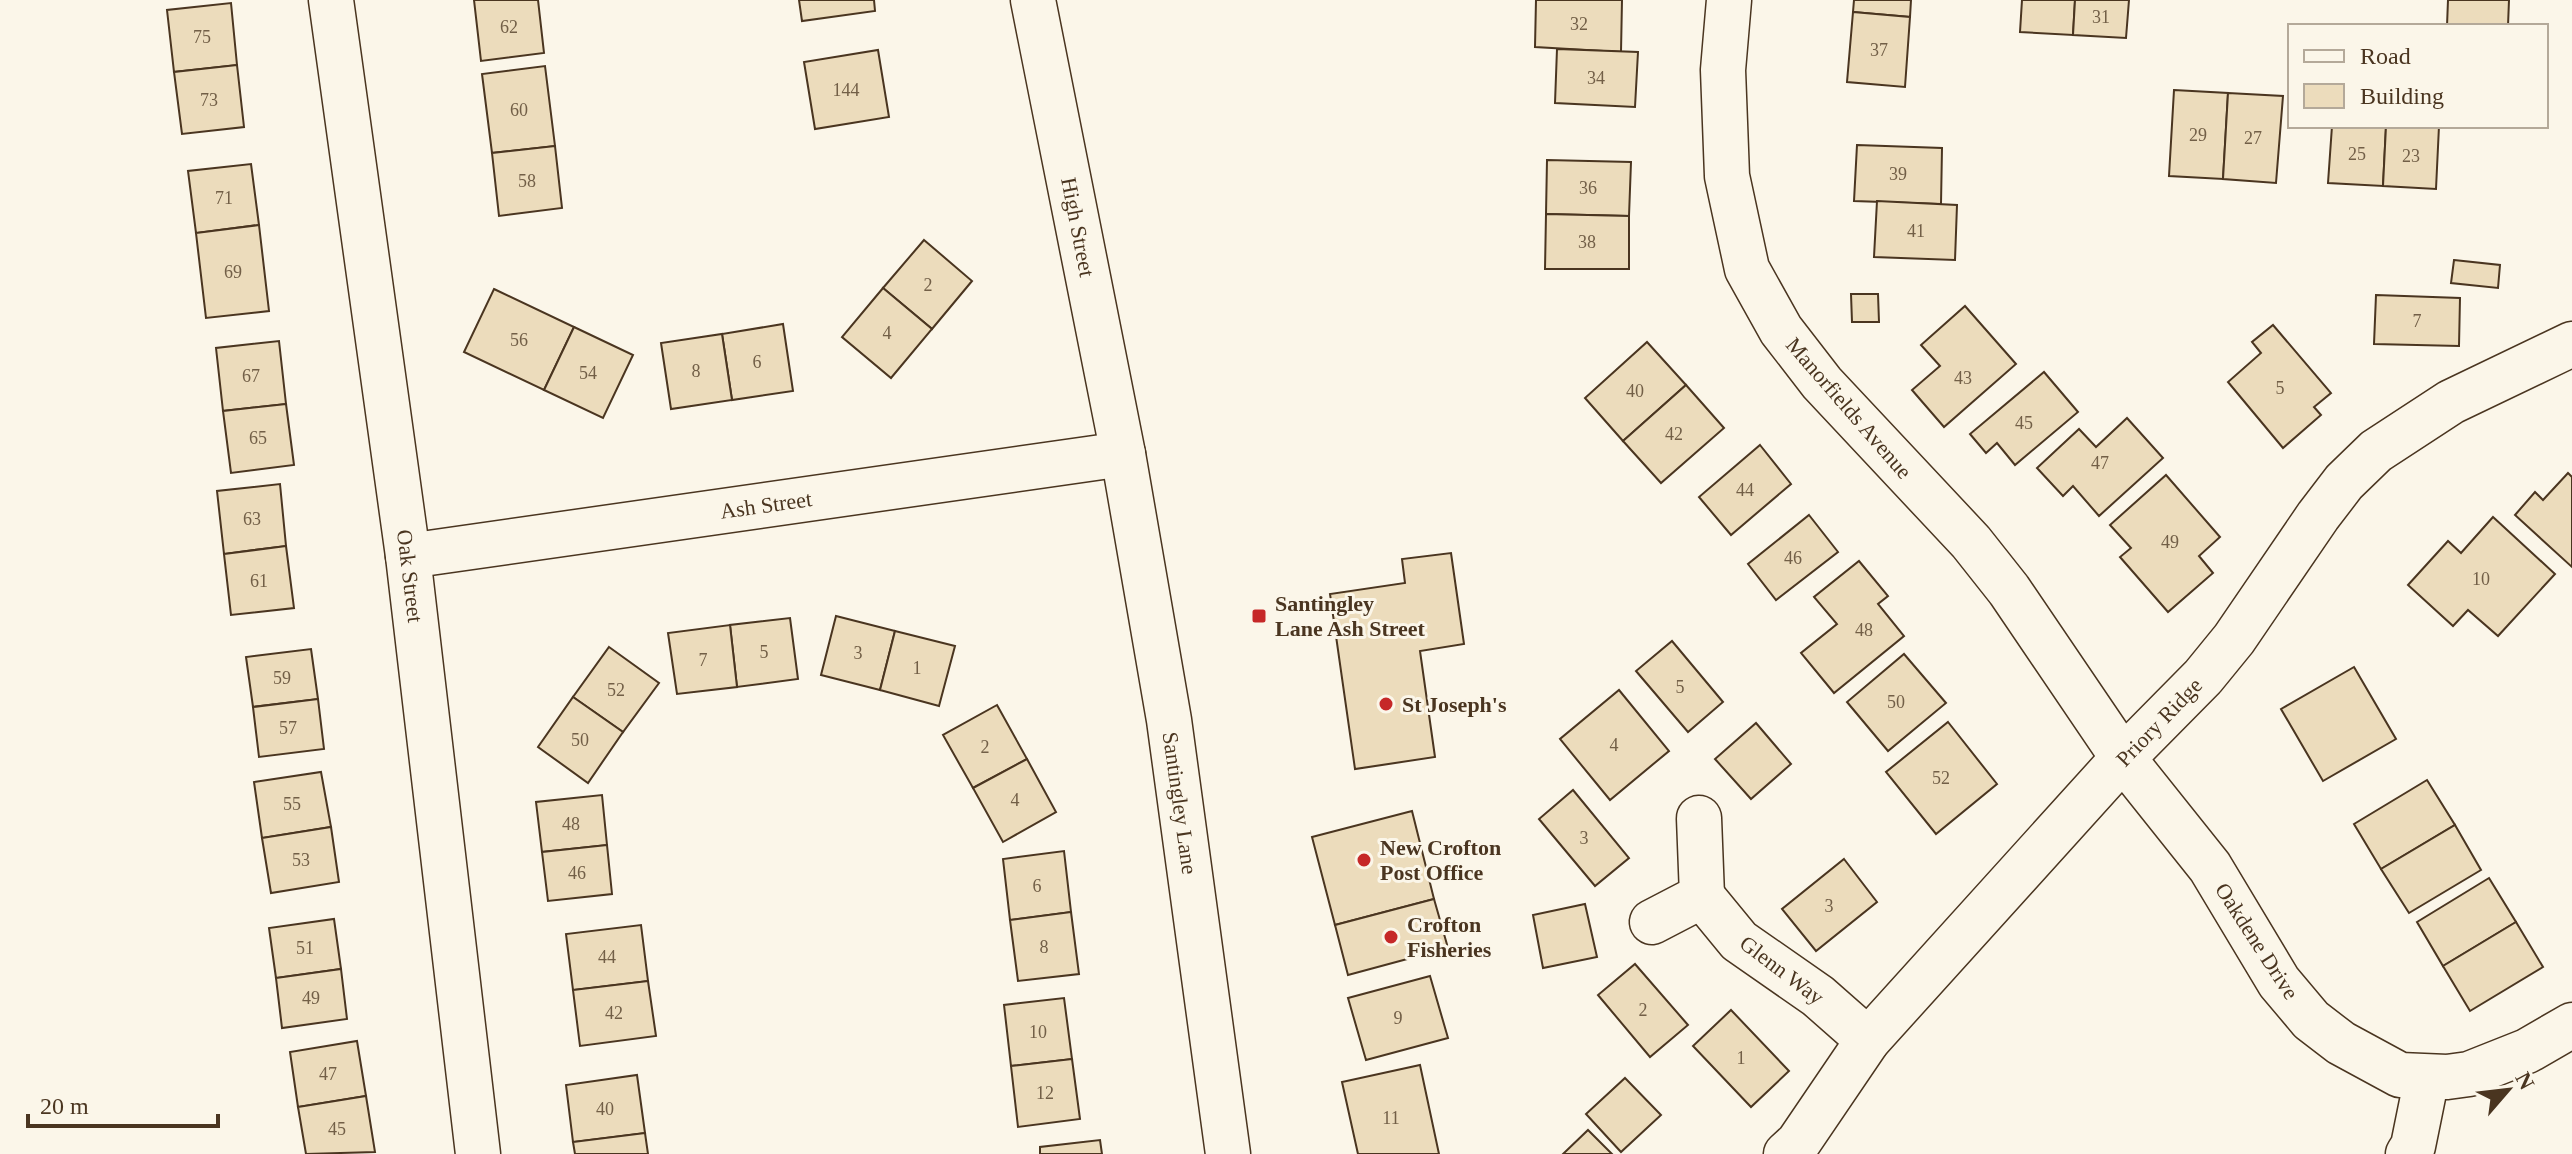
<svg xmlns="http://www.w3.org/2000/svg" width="2572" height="1154" font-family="'Times New Roman',serif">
	<rect width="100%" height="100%" fill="#fbf6e9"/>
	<g fill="#ecdcbc" stroke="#4a3520" stroke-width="2">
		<polygon points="474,0 538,0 544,53 481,61"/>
		<polygon points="799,0 874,0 875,11 802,21"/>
		<polygon points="1536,0 1622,0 1621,52 1535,47"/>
		<polygon points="1854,0 1911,0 1910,17 1853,12"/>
		<polygon points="2022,0 2075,0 2073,35 2020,32"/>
		<polygon points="2075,0 2129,0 2126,38 2073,35"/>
		<polygon points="2448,0 2509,0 2508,26 2447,26"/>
		<polygon points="231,3 237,65 174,72 167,10"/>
		<polygon points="1853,12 1910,17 1905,87 1847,82"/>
		<polygon points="1557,49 1638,52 1635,107 1555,103"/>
		<polygon points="878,50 889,117 815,129 804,62"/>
		<polygon points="237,65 244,127 182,134 174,72"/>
		<polygon points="545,66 555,146 492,153 482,74"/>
		<polygon points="2174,90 2228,93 2223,179 2169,176"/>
		<polygon points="2228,93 2283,96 2276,183 2223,179"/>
		<polygon points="2332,126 2386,126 2383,186 2328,183"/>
		<polygon points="2386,126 2439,126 2436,189 2383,186"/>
		<polygon points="1857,145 1942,148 1941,204 1854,201"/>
		<polygon points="555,146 562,208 499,216 492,153"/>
		<polygon points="1547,160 1631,162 1629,216 1546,214"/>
		<polygon points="251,164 259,225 196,233 188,171"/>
		<polygon points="1877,201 1957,205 1955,260 1874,257"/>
		<polygon points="1546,214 1629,216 1629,269 1545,269"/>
		<polygon points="259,225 269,311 206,318 196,233"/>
		<polygon points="924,240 972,281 932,329 883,288"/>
		<polygon points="2454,260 2500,265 2498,288 2451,283"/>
		<polygon points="883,288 932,329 891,378 842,337"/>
		<polygon points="494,289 574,327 544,390 464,352"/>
		<polygon points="1851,294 1878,294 1879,322 1852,322"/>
		<polygon points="2376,295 2460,298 2459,346 2374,344"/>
		<polygon points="1965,306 2016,364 1944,427 1912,390 1940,366 1921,345"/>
		<polygon points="783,324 793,391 732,400 722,334"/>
		<polygon points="2273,325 2331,393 2314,407 2321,415 2283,448 2228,382 2261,353 2252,342"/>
		<polygon points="574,327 633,355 603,418 544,390"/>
		<polygon points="722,334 732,400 671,409 661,343"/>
		<polygon points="279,341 286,404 223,411 216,348"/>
		<polygon points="1647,342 1686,385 1623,441 1585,398"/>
		<polygon points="2044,372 2078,412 2015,465 1997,443 1986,453 1970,434"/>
		<polygon points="1686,385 1724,428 1661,483 1623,441"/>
		<polygon points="286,404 294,465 231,473 223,411"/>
		<polygon points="2127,418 2163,458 2099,516 2073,486 2063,496 2037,468 2079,429 2096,447"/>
		<polygon points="1760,445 1791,484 1731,535 1699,497"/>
		<polygon points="2568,473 2572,477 2572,567 2515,515 2535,492 2543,500"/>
		<polygon points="2166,475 2220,537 2199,556 2213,573 2168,612 2120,557 2131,548 2110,525"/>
		<polygon points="280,484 286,546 224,554 217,491"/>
		<polygon points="1809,515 1838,552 1776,600 1748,564"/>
		<polygon points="2493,517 2555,574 2498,636 2468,610 2453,626 2408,585 2448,541 2461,553"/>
		<polygon points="286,546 294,608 231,615 224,554"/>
		<polygon points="1451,553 1464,644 1420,651 1435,757 1355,769 1330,594 1405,583 1402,559"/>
		<polygon points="1859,561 1888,596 1878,604 1904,636 1834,693 1801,653 1837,624 1814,597"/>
		<polygon points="836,616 895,631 880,690 821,675"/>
		<polygon points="790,618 798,679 737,687 730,625"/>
		<polygon points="730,625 737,687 677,694 668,633"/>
		<polygon points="895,631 955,646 939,706 880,690"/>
		<polygon points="1672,641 1723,702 1688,732 1636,671"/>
		<polygon points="609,647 659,683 623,732 573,697"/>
		<polygon points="311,649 318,699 253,707 246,657"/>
		<polygon points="1904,654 1946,703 1888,751 1847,702"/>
		<polygon points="2354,667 2396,739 2323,781 2281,709"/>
		<polygon points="1619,690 1669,751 1610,800 1560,739"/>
		<polygon points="573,697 623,732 588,783 538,747"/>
		<polygon points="318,699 324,749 259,757 253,707"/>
		<polygon points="997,705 1027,759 973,788 943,735"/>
		<polygon points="1948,722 1997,784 1936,834 1886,772"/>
		<polygon points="1756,723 1791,764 1751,799 1715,759"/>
		<polygon points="1027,759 1056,812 1003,842 973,788"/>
		<polygon points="321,772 331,827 262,838 254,782"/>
		<polygon points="2427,780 2455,825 2381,869 2354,824"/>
		<polygon points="1573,790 1629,858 1595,886 1539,819"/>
		<polygon points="602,795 607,845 542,852 536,802"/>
		<polygon points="1412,811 1434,899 1335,925 1312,837"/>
		<polygon points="2455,825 2481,870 2409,913 2381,869"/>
		<polygon points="331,827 339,882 271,893 262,838"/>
		<polygon points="607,845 612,894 548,901 542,852"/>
		<polygon points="1064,851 1071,912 1010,920 1003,859"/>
		<polygon points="1844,859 1877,902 1816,951 1782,909"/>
		<polygon points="2489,878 2516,922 2443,966 2417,922"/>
		<polygon points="1434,899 1448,948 1348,975 1335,925"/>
		<polygon points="1585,904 1597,957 1543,968 1533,915"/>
		<polygon points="1071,912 1079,974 1018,981 1010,920"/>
		<polygon points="334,919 341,969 276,978 269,928"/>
		<polygon points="2516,922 2543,967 2470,1011 2443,966"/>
		<polygon points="641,925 648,981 573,990 566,934"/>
		<polygon points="1635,964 1688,1025 1650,1057 1598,995"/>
		<polygon points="341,969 347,1019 282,1028 276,978"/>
		<polygon points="1430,976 1448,1038 1366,1060 1348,998"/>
		<polygon points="648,981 656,1036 580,1046 573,990"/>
		<polygon points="1064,998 1072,1059 1011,1066 1004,1005"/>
		<polygon points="1731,1010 1789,1071 1751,1107 1693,1046"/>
		<polygon points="357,1041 366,1096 298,1107 290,1052"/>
		<polygon points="1072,1059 1080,1119 1018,1127 1011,1066"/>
		<polygon points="1420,1065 1439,1154 1358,1154 1342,1082"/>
		<polygon points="637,1075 645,1133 573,1142 566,1085"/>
		<polygon points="1625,1078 1661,1115 1621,1152 1586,1114"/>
		<polygon points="366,1096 375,1152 306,1154 298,1107"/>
		<polygon points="1588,1130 1612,1154 1563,1154"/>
		<polygon points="645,1133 648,1154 575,1154 573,1142"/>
		<polygon points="1100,1140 1102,1154 1040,1154 1040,1147"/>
	</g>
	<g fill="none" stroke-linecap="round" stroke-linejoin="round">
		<g stroke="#4a3520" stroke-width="47">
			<g id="minor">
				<polyline points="331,0 408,556 478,1154"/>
				<polyline points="1033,0 1123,454 1169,720 1228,1154"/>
				<polyline points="1729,0 1723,70 1727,176 1747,269 1781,330 1822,383 1971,542 2009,590 2123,758 2210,867 2279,982 2311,1020 2341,1043 2400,1075 2447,1077 2469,1074 2527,1051 2572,1025"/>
				<polyline points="408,556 1123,454"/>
				<polyline points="1702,896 1739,941 1818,996 1868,1040"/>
				<polyline points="1652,922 1702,896 1699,818"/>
				<polyline points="1786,1154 1798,1143 1868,1040 2123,758 2203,677 2234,639 2318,516 2344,482 2376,451 2451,402 2572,344"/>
				<polyline points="2408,1154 2413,1146 2427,1077"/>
			</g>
		</g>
		<use href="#minor" stroke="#fbf6e9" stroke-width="44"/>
	</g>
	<g fill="#c62828" stroke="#fbf6e9" stroke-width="3">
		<rect x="1251" y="608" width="16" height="16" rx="4"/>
		<circle cx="1386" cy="704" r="8"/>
		<circle cx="1364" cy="860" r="8"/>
		<circle cx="1391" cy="937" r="8"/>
	</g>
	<g text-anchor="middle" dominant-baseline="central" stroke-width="6" stroke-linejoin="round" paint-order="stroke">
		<g font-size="18" fill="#725f47">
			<text x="2101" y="17">31</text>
			<text x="1579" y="24">32</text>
			<text x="509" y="27">62</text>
			<text x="202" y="37">75</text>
			<text x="1879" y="50">37</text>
			<text x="1596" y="78">34</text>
			<text x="846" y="90">144</text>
			<text x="209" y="100">73</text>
			<text x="519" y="110">60</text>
			<text x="2198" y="135">29</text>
			<text x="2253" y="138">27</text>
			<text x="2357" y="154">25</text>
			<text x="2411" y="156">23</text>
			<text x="1898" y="174">39</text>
			<text x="527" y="181">58</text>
			<text x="1588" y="188">36</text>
			<text x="224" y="198">71</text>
			<text x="1916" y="231">41</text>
			<text x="1587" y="242">38</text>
			<text x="233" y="272">69</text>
			<text x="928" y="285">2</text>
			<text x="2417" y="321">7</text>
			<text x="887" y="333">4</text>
			<text x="519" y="340">56</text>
			<text x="757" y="362">6</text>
			<text x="696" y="371">8</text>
			<text x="588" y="373">54</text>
			<text x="251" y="376">67</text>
			<text x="1963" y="378">43</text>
			<text x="2280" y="388">5</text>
			<text x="1635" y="391">40</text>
			<text x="2024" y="423">45</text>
			<text x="1674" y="434">42</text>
			<text x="258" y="438">65</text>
			<text x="2100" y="463">47</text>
			<text x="1745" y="490">44</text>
			<text x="252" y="519">63</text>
			<text x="2170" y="542">49</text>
			<text x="1793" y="558">46</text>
			<text x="2481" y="579">10</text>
			<text x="259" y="581">61</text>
			<text x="1864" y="630">48</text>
			<text x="764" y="652">5</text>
			<text x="858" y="653">3</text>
			<text x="703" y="660">7</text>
			<text x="917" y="668">1</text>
			<text x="282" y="678">59</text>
			<text x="1680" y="687">5</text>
			<text x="616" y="690">52</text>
			<text x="1896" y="702">50</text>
			<text x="288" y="728">57</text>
			<text x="580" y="740">50</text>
			<text x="1614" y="745">4</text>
			<text x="985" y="747">2</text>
			<text x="1941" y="778">52</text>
			<text x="1015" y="800">4</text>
			<text x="292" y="804">55</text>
			<text x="571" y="824">48</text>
			<text x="1584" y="838">3</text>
			<text x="301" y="860">53</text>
			<text x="577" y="873">46</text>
			<text x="1037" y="886">6</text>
			<text x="1829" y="906">3</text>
			<text x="1044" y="947">8</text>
			<text x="305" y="948">51</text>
			<text x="607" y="957">44</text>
			<text x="311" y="998">49</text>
			<text x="1643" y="1010">2</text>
			<text x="614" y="1013">42</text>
			<text x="1398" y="1018">9</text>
			<text x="1038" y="1032">10</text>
			<text x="1741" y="1058">1</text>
			<text x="328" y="1074">47</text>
			<text x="1045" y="1093">12</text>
			<text x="605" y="1109">40</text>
			<text x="1391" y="1118">11</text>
			<text x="337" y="1129">45</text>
		</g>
		<g font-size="22" fill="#4a3520" stroke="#fbf6e9">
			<text transform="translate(1078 227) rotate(79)">High Street</text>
			<text transform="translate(1849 408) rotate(49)">Manorfields Avenue</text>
			<text transform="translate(766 505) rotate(-8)">Ash Street</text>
			<text transform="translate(410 576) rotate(83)">Oak Street</text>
			<text transform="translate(2159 722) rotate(-46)">Priory Ridge</text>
			<text transform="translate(1180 803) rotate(82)">Santingley Lane</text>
			<text transform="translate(2257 941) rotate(57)">Oakdene Drive</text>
			<text transform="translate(1782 970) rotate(37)">Glenn Way</text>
		</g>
		<g font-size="22" font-weight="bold" fill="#4a3520" stroke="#fbf6e9" text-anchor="start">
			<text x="1275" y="603">Santingley<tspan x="1275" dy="25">Lane Ash Street</tspan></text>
			<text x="1402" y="704">St Joseph's</text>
			<text x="1380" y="847">New Crofton<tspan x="1380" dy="25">Post Office</tspan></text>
			<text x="1407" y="924">Crofton<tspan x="1407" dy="25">Fisheries</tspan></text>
		</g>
	</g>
	<rect x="2288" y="24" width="260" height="104" fill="#fbf6e9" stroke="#b4a999" stroke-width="2"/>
	<rect x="2304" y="50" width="40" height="12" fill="#fbf6e9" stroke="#b4a999" stroke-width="2"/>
	<text x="2360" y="64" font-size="24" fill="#4a3520">Road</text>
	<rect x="2304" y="84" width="40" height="24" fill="#ecdcbc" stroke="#b4a999" stroke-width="2"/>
	<text x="2360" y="104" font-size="24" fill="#4a3520">Building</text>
	<g transform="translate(2508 1090) rotate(62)" stroke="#fbf6e9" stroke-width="6" paint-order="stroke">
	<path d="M0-6L14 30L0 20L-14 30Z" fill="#4a3520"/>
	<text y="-12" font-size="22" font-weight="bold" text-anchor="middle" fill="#4a3520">N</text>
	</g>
	<path d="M28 1114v12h190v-12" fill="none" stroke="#4a3520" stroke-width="4"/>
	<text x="40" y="1114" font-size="24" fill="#4a3520" stroke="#fbf6e9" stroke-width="6" paint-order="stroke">20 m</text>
</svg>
